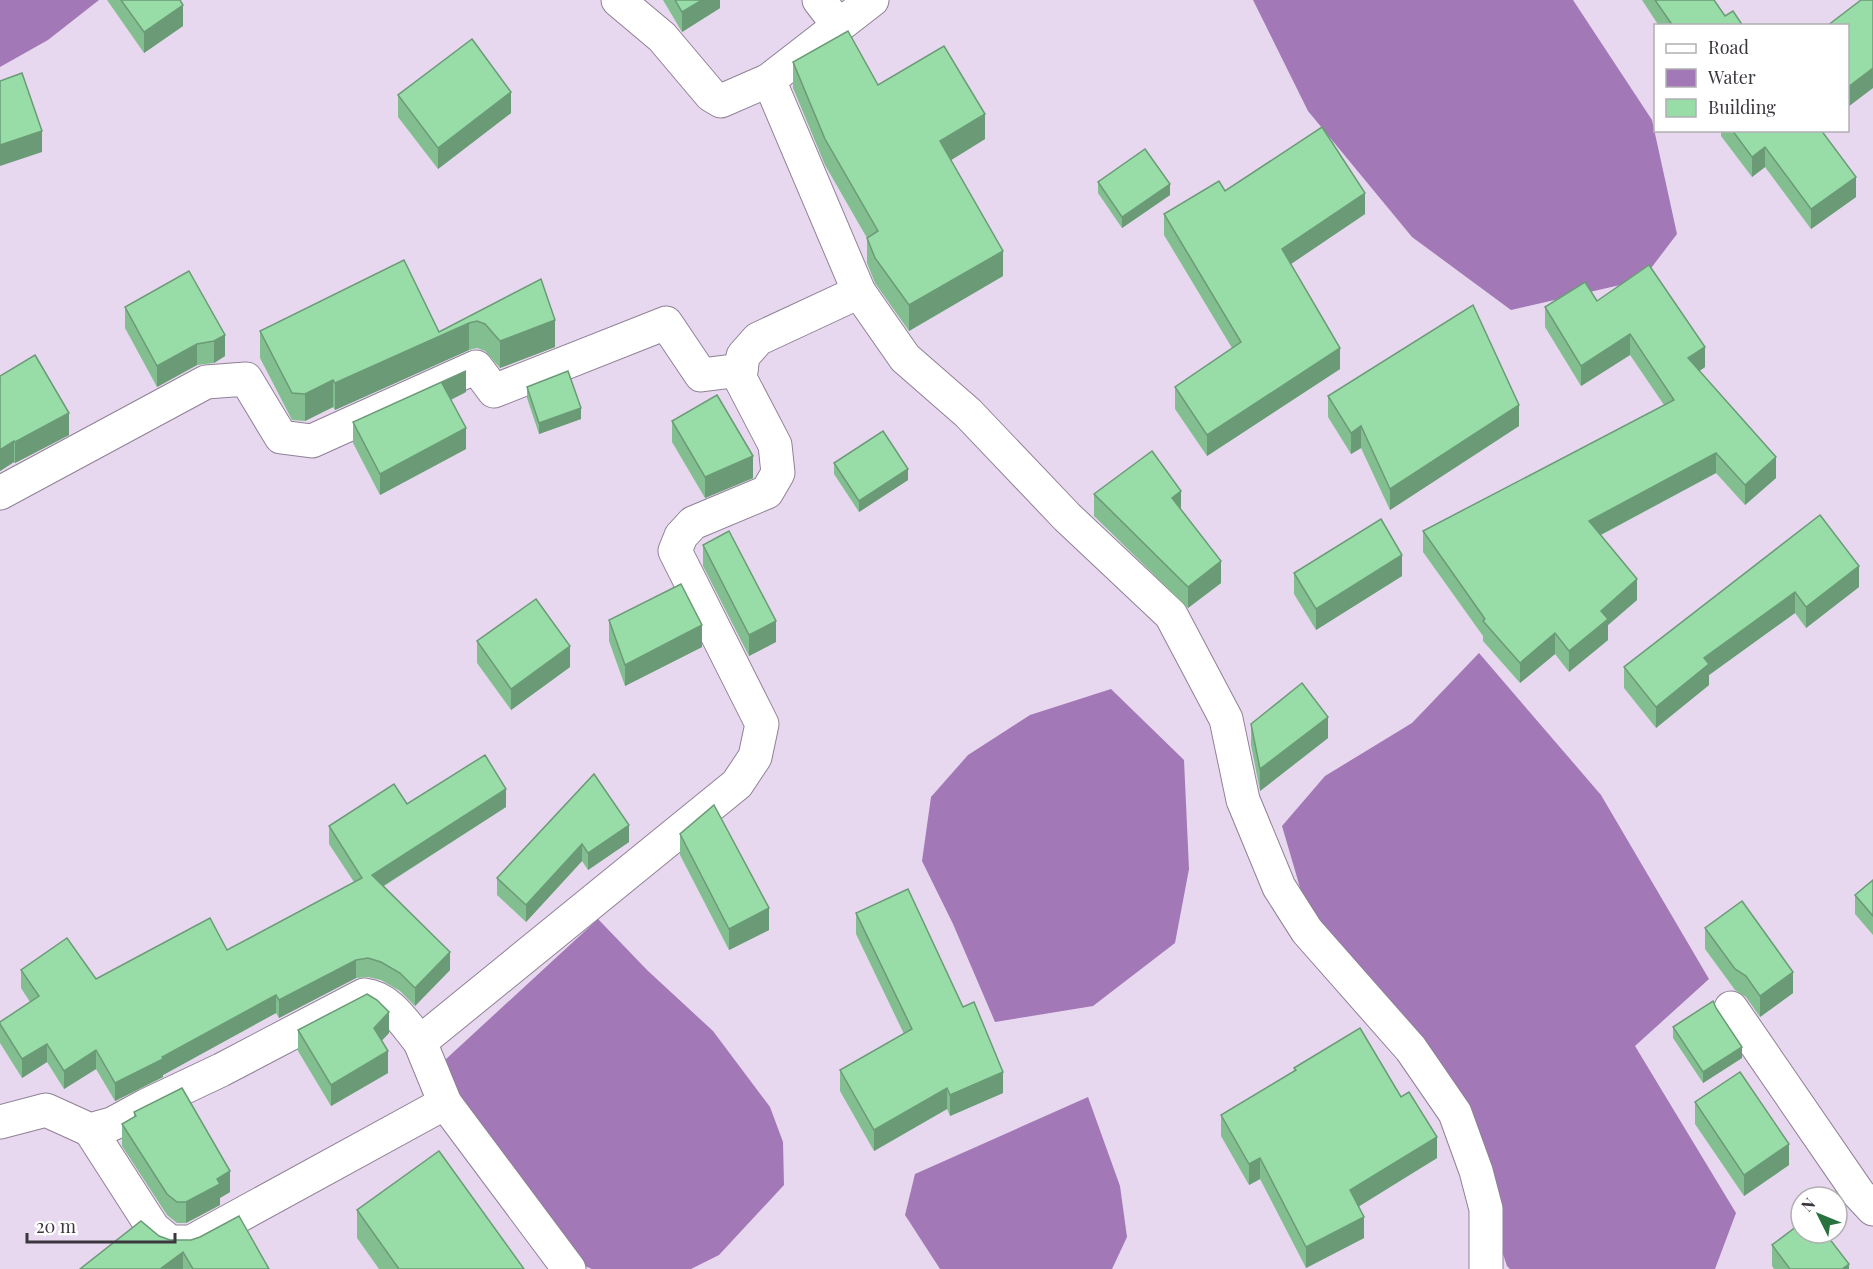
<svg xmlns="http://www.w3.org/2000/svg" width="1873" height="1269" font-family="'Playfair Display',serif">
	<rect width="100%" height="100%" fill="#e7d8ef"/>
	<g fill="#a278b6">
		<polygon points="0,0 99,0 48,40 0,67"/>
		<polygon points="1253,0 1573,0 1652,120 1677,234 1642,280 1511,310 1412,237 1308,111"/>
		<polygon points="1479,653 1601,795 1709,979 1635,1046 1736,1213 1715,1269 1510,1269 1507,1266 1448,1091 1306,908 1282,826 1325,776 1412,723"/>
		<polygon points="1111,689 1184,760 1189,869 1175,943 1093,1006 995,1022 953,924 922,861 931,797 968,755 1030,715"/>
		<polygon points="598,919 647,970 713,1031 770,1107 783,1142 784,1185 719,1255 691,1269 592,1269 580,1264 433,1071"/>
		<polygon points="1088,1097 1120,1186 1127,1237 1112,1269 940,1269 905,1215 915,1174"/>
	</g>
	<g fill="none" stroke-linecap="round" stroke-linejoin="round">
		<g stroke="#8f8196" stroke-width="35">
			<g id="street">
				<polyline points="618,0 662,37 711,95 721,101 769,80 872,0"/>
				<polyline points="819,0 839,26"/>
				<polyline points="769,80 859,292 905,358 968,413 1067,517 1171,615 1226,719 1243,800 1279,887 1307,931 1411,1049 1455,1113 1476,1171 1486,1209 1486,1269"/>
				<polyline points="0,493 206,382 246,379 281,437 312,441 476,367 494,391 666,323 701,375 741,370"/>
				<polyline points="1731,1008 1859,1194 1873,1209"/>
				<polyline points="445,1103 569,1269"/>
				<path d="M0,1122L46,1110L90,1130L112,1124L147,1105L221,1070L364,995C390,998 405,1024 420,1042L737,784L755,757L762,724L675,551L681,536L693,523L767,492L778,473L775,445L740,378L743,356L758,339L859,292"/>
				<polyline points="90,1130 153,1228 170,1242 191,1242 445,1103 420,1042"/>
			</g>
		</g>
		<use href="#street" stroke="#fff" stroke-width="33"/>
	</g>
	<g fill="#83be90">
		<polygon points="107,0 180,0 183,26 144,53"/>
		<polygon points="663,0 720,0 720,8 682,32"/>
		<polygon points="1642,0 1714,0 1725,16 1743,26 1659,26"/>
		<polygon points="793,62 878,85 985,139 951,160 1003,276 909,331 875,283 867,263 867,238 825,165 793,88"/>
		<polygon points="398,95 511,113 438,169 398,117"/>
		<polygon points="1721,130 1821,130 1856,197 1811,229 1765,167 1752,177 1721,136"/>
		<polygon points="1098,182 1170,195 1122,228 1098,193"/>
		<polygon points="1225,191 1365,214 1291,264 1340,369 1207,456 1175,409 1175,387 1232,348 1164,235 1164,214"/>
		<polygon points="189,271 225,356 214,363 197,365 157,387 125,328 125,307"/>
		<polygon points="541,279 555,347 500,368 485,351 477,348 469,350 335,410 333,407 305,421 292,420 260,358 260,331 439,332"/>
		<polygon points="1597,301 1705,367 1699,371 1776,478 1745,505 1716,473 1601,535 1637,600 1608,625 1608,640 1569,672 1555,654 1520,683 1483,641 1483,636 1423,552 1423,531 1664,405 1630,355 1581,386 1545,327 1545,307"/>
		<polygon points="0,376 69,435 15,463 14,462 0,471"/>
		<polygon points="527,387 581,419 539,434 527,398"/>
		<polygon points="466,392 451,400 466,449 380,495 353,443 353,422"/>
		<polygon points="1328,396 1519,426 1390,510 1361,448 1351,454 1328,417"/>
		<polygon points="672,421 753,478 705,498 672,442"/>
		<polygon points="834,463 908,480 859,512 834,474"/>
		<polygon points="1094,494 1181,510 1221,583 1188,608 1094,516"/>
		<polygon points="1820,515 1859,587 1806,628 1795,613 1709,675 1709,685 1656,728 1624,688 1624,667"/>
		<polygon points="703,545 776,642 749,656 703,566"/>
		<polygon points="1294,573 1402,576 1316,630 1294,594"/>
		<polygon points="609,620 702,647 625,686 609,641"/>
		<polygon points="477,641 570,667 511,710 477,663"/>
		<polygon points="1251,724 1328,738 1260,791 1251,745"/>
		<polygon points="594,774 629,842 588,870 582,861 526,922 497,895 497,878"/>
		<polygon points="506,807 384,886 450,970 415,1006 400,991 381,980 368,977 356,978 279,1018 276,1013 163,1075 163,1077 115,1101 96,1069 64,1089 47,1062 22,1078 0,1043 0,1022 30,1002 21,988 21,970 96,979 227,950 354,882 329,844 329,826"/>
		<polygon points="680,834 769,930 729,950 680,855"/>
		<polygon points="1873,880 1873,935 1855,914 1855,895"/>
		<polygon points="856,913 1003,1093 950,1116 947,1109 874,1151 840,1091 840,1070 904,1034 856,934"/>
		<polygon points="1705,928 1793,993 1760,1017 1746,997 1735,990 1705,949"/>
		<polygon points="1716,1008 1742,1058 1703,1083 1673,1038 1673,1027"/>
		<polygon points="298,1030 389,1033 381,1041 388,1073 331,1106 298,1051"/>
		<polygon points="1294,1068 1437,1158 1358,1206 1364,1238 1306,1268 1260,1179 1249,1185 1221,1136 1221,1115 1294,1071"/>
		<polygon points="1695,1102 1789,1165 1744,1196 1695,1124"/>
		<polygon points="134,1112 230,1192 220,1198 220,1205 186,1223 177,1223 167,1215 122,1146 122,1124 134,1118"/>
		<polygon points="357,1210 524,1269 379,1269 357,1238"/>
		<polygon points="159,1236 170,1240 191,1240 269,1269 80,1269"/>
		<polygon points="1772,1245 1849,1269 1774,1269 1772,1266"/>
	</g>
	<g fill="#6a9b76">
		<polygon points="702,0 720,0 720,8 682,32 682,12"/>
		<polygon points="183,5 183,26 144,53 144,32"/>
		<polygon points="1873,68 1873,88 1848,107 1848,87"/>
		<polygon points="511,92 511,113 438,169 438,148"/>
		<polygon points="985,114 985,139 940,167 940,141"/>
		<polygon points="42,131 42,152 0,166 0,145"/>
		<polygon points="1765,147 1765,167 1752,177 1752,157"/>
		<polygon points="1856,177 1856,197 1811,229 1811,209"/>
		<polygon points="1170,184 1170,195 1122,228 1122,217"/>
		<polygon points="1365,193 1365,214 1282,270 1282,249"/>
		<polygon points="1003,251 1003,276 909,331 909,305"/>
		<polygon points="555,320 555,347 500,368 500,341"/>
		<polygon points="469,323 469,350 335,410 335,383"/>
		<polygon points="1630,334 1630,355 1581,386 1581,366"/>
		<polygon points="225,335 225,356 214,363 214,341"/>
		<polygon points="197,344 197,365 157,387 157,366"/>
		<polygon points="1705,347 1705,367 1688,379 1688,358"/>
		<polygon points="1340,348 1340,369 1207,456 1207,435"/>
		<polygon points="466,371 466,392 442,404 442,383"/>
		<polygon points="333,380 333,407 305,421 305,394"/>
		<polygon points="1519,405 1519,426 1390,510 1390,489"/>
		<polygon points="581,408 581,419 539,434 539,423"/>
		<polygon points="69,413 69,435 15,463 15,442"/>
		<polygon points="1361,426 1361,448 1351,454 1351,433"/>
		<polygon points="466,428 466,449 380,495 380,474"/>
		<polygon points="14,441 14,462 0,471 0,450"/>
		<polygon points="1716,453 1716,473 1589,541 1589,521"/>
		<polygon points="753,456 753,478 705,498 705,477"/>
		<polygon points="1776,457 1776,478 1745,505 1745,485"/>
		<polygon points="908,469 908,480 859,512 859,501"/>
		<polygon points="1181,491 1181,512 1172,498"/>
		<polygon points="1402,555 1402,576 1316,630 1316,609"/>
		<polygon points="1221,561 1221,583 1188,608 1188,587"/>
		<polygon points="1859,566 1859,587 1806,628 1806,607"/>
		<polygon points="1637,579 1637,600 1608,625 1608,640 1569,672 1569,651 1601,611"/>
		<polygon points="1795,592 1795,613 1709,675 1709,685 1656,728 1656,707 1704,658"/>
		<polygon points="776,621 776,642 749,656 749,635"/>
		<polygon points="702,625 702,647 625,686 625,665"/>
		<polygon points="1555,633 1555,654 1520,683 1520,663"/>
		<polygon points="570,646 570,667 511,710 511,689"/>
		<polygon points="1328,717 1328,738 1260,791 1260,769"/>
		<polygon points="506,789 506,807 372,893 372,875"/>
		<polygon points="629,825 629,842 588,870 588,853"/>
		<polygon points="582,844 582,861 526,922 526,905"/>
		<polygon points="769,908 769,930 729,950 729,929"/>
		<polygon points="450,952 450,970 415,1006 415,988"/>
		<polygon points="356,960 356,978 279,1018 279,1000"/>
		<polygon points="1793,972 1793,993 1760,1017 1760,996"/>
		<polygon points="276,995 276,1013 163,1075 163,1077 115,1101 115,1083"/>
		<polygon points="389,1012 389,1033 374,1049 374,1028"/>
		<polygon points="47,1044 47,1062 22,1078 22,1059"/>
		<polygon points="1742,1047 1742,1058 1703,1083 1703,1072"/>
		<polygon points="96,1050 96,1069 64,1089 64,1071"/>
		<polygon points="388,1051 388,1073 331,1106 331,1085"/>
		<polygon points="1003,1072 1003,1093 950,1116 950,1095"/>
		<polygon points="947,1088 947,1109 874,1151 874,1130"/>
		<polygon points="1437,1137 1437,1158 1350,1212 1350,1190"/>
		<polygon points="1789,1144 1789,1165 1744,1196 1744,1175"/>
		<polygon points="1260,1158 1260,1179 1249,1185 1249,1164"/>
		<polygon points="230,1171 230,1192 220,1198 220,1205 186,1223 186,1202 217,1179"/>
		<polygon points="1364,1217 1364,1238 1306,1268 1306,1247"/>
		<polygon points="183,1252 183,1269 160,1269"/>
		<polygon points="1849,1264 1849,1269 1842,1269"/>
	</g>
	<g fill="#98dda8" stroke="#6a9b76" stroke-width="1.5">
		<polygon points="121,0 180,0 183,5 144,32"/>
		<polygon points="675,0 702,0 682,12"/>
		<polygon points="1655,0 1714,0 1725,16 1733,11 1743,26 1673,26"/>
		<polygon points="1861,0 1873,0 1873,68 1848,87 1848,26 1827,26"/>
		<polygon points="848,31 878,85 944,46 985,114 940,141 1003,251 909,305 875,258 867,238 878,231 825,139 793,62"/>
		<polygon points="472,39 511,92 438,148 398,95"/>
		<polygon points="22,73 42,131 0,145 0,81"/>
		<polygon points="1322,127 1365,193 1282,249 1340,348 1207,435 1175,387 1241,342 1164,214 1219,181 1225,191"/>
		<polygon points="1732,130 1821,130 1856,177 1811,209 1765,147 1752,157"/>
		<polygon points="1145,149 1170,184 1122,217 1098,182"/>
		<polygon points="404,260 439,332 541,279 555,320 500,341 485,324 477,321 469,323 335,383 333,380 305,394 292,393 260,331"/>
		<polygon points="1649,265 1705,347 1688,358 1776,457 1745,485 1716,453 1589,521 1637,579 1601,611 1608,619 1569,651 1555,633 1520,663 1483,621 1485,619 1423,531 1674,400 1630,334 1581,366 1545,307 1585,282 1597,301"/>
		<polygon points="189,271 225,335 214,341 197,344 157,366 125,307"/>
		<polygon points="1473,305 1519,405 1390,489 1361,426 1351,433 1328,396"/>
		<polygon points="35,355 69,413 15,442 14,441 0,450 0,376"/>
		<polygon points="466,371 442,383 466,428 380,474 353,422"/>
		<polygon points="568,371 581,408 539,423 527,387"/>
		<polygon points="717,395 753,456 705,477 672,421"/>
		<polygon points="883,431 908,469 859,501 834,463"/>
		<polygon points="1152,451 1181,491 1172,498 1221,561 1188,587 1094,494"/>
		<polygon points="1820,515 1859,566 1806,607 1795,592 1704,658 1709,664 1656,707 1624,667"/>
		<polygon points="1381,519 1402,555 1316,609 1294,573"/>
		<polygon points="729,531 776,621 749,635 703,545"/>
		<polygon points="681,584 702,625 625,665 609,620"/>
		<polygon points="536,599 570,646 511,689 477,641"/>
		<polygon points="1302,683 1328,717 1260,769 1251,724"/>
		<polygon points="485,755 506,789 372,875 450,952 415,988 400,973 381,962 368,958 356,960 279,1000 276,995 162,1057 163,1059 115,1083 96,1050 64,1071 47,1044 22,1059 0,1024 0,1022 39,996 21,970 67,938 96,979 210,918 227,950 362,878 329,826 394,784 407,804"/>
		<polygon points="594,774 629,825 588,853 582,844 526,905 497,878"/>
		<polygon points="714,805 769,908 729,929 680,834"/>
		<polygon points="1873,880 1873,916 1855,895"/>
		<polygon points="908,889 963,1007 974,1002 1003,1072 950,1095 947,1088 874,1130 840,1070 912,1029 856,913"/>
		<polygon points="1742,901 1793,972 1760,996 1746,976 1735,969 1705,928"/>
		<polygon points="367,994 377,1000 389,1012 374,1028 388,1051 331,1085 298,1030"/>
		<polygon points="1713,1001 1716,1008 1742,1047 1703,1072 1673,1027"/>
		<polygon points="1360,1028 1401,1097 1409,1092 1437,1137 1350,1190 1364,1217 1306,1247 1260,1158 1249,1164 1221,1115 1296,1070 1294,1068"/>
		<polygon points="1740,1072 1789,1144 1744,1175 1695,1102"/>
		<polygon points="182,1088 230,1171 217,1179 220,1184 186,1202 177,1202 167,1194 122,1124 136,1116 134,1112"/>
		<polygon points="439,1151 524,1269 399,1269 357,1210"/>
		<polygon points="239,1216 269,1269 193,1269 183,1252 160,1269 80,1269 141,1221 159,1236 170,1240 191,1240 200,1237"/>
		<polygon points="1801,1223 1801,1233 1825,1233 1849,1264 1842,1269 1790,1269 1772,1245"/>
	</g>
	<rect x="1654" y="24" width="195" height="108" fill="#ffffff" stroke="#b1afb2" stroke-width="1.5"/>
	<rect x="1666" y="44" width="30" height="9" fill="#ffffff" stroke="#b1afb2" stroke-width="1.5"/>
	<text x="1708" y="54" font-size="18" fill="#3c363f">Road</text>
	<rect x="1666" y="69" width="30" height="18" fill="#a278b6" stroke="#b1afb2" stroke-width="1.5"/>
	<text x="1708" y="84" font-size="18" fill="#3c363f">Water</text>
	<rect x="1666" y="99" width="30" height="18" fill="#98dda8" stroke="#b1afb2" stroke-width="1.5"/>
	<text x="1708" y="114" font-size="18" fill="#3c363f">Building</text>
	<g transform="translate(1819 1215) rotate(313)"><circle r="28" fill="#ffffff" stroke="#b1afb2" stroke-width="1.5"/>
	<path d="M0-4.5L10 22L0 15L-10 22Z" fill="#297240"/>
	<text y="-9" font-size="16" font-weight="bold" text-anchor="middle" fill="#3c363f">N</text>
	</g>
	<path d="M27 1233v9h148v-9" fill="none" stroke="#3c363f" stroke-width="3"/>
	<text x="36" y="1233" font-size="18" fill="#3c363f" stroke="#ffffff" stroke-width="4.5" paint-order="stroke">20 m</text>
</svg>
